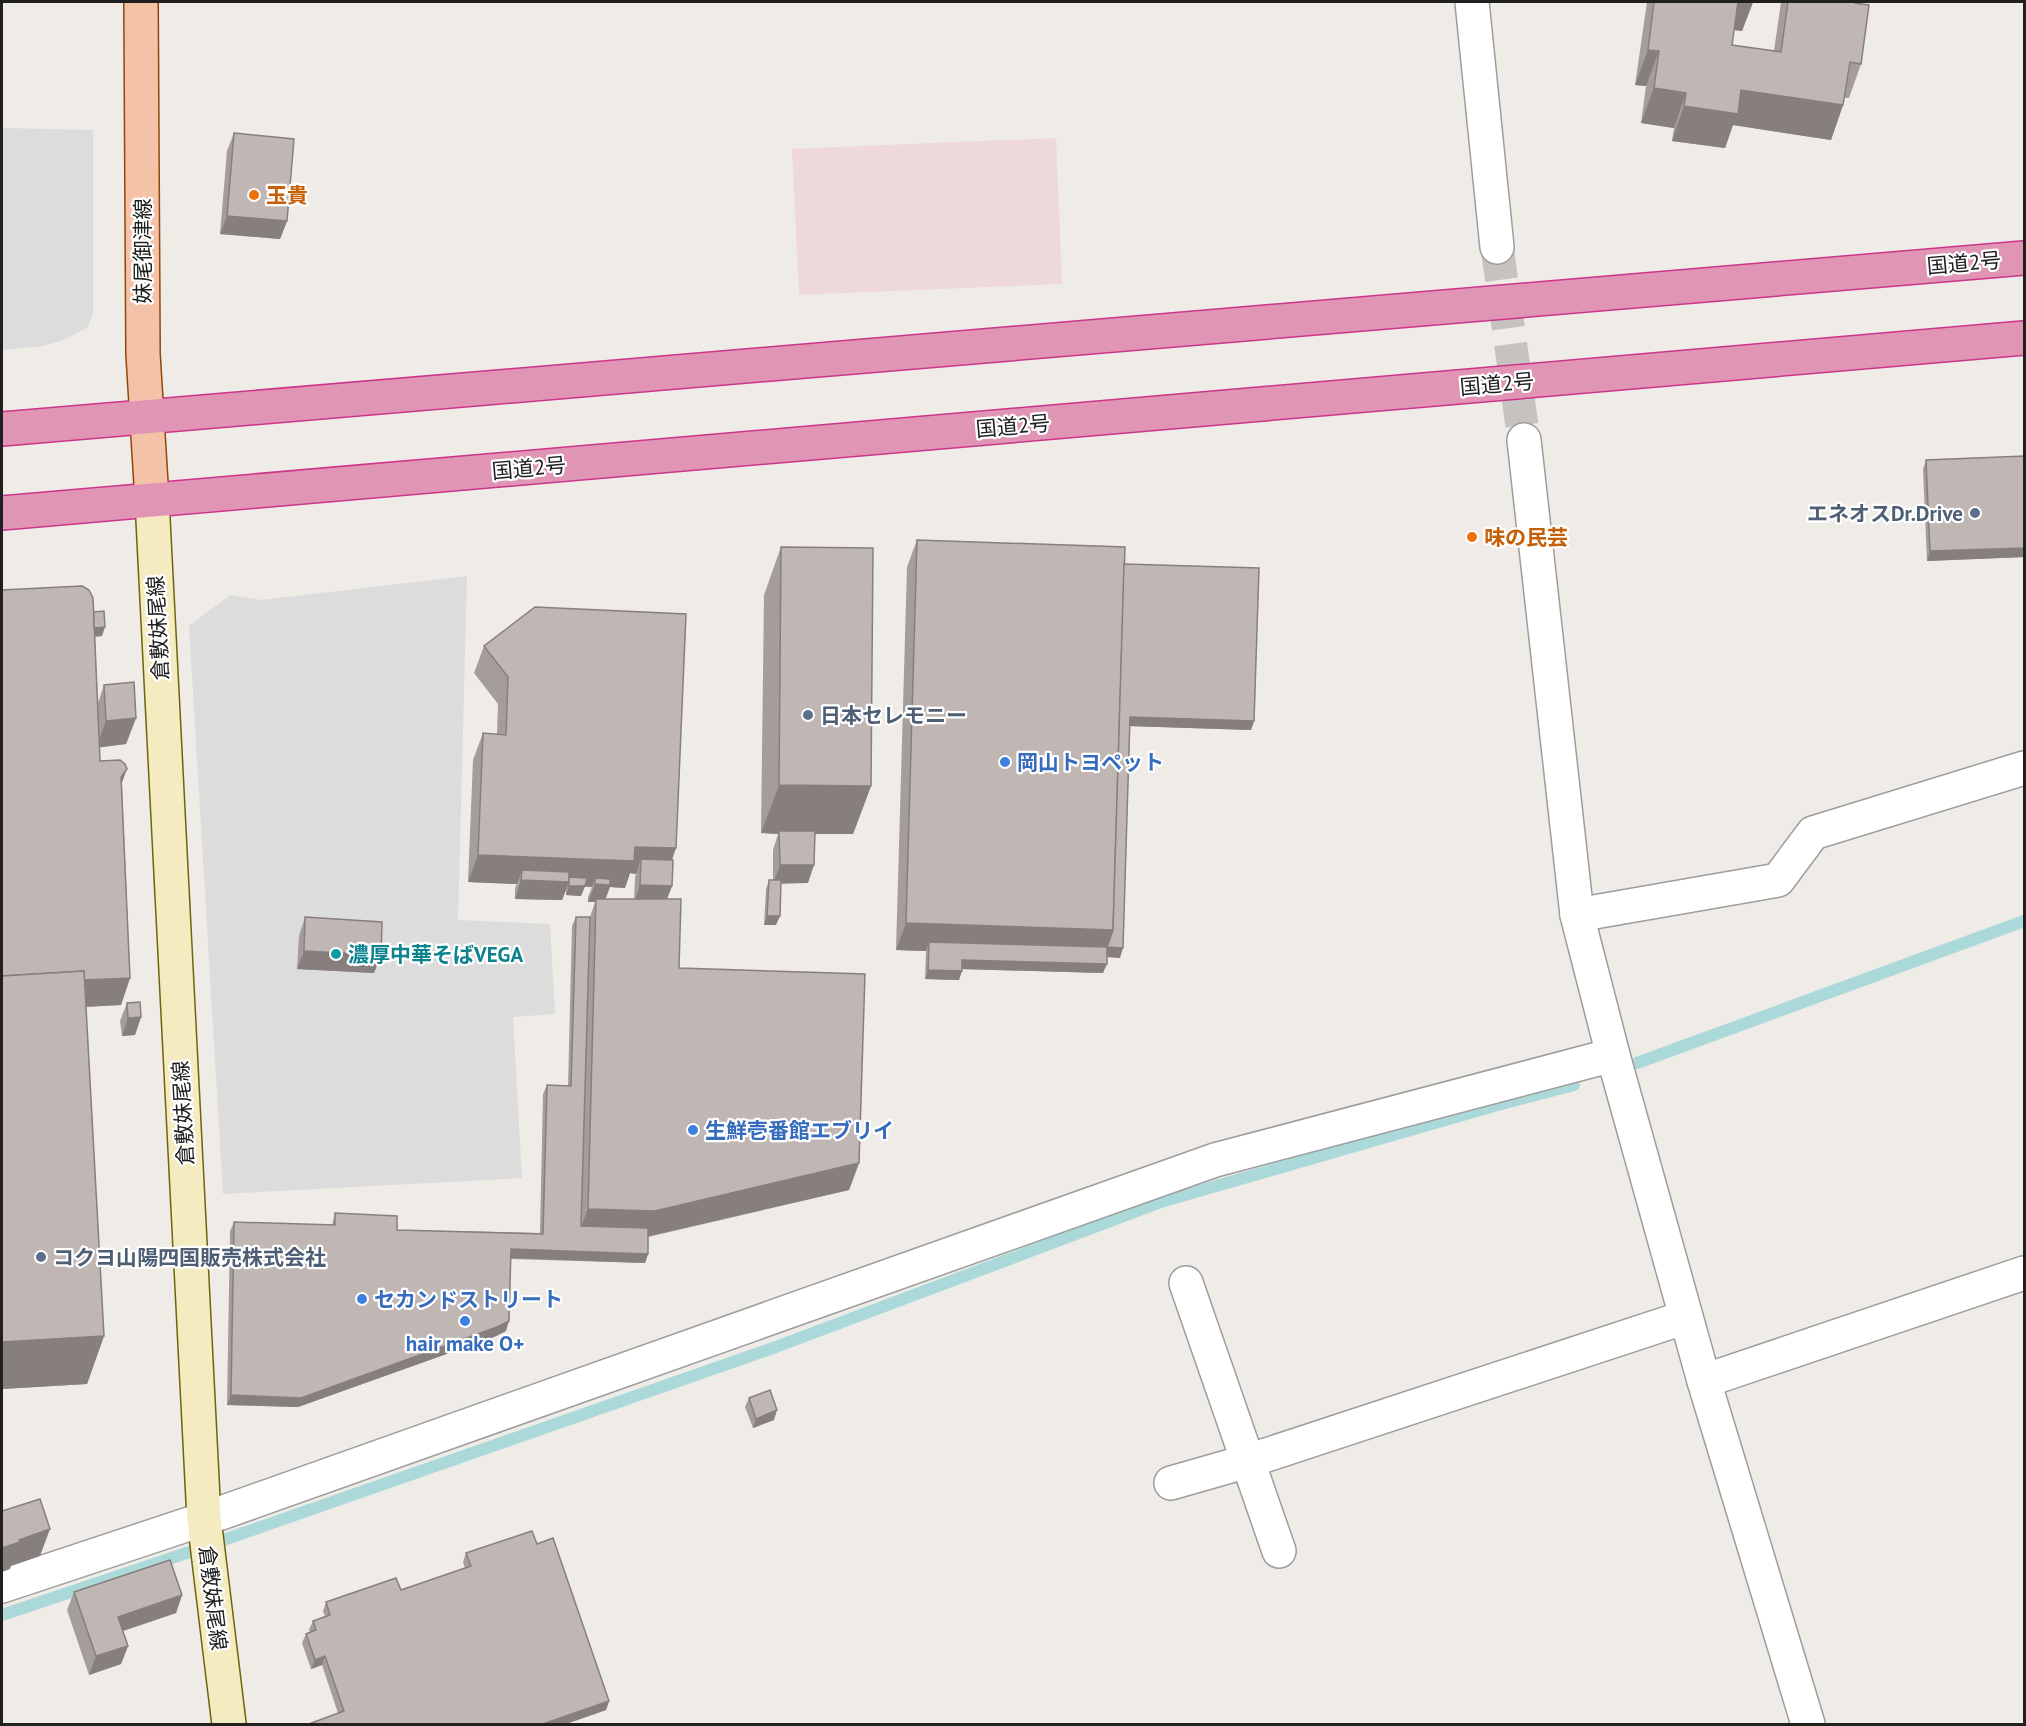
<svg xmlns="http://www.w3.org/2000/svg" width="2026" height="1726" font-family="'PT Sans','Noto Sans JP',sans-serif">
	<rect width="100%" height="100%" fill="#efebe7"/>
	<polygon fill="#efd8dc" points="1056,138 1062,284 799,295 792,149"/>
	<g fill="#dcdcdc">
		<polygon points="2,128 93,130 93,314 88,327 66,339 43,346 2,350"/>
		<polygon points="467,576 458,920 550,924 555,1014 513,1017 522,1178 223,1194 189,626 230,595 261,600"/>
	</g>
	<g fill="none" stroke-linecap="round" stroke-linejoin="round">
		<g stroke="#abd9d9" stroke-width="12">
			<polyline points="1637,1063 2024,921"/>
			<polyline points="2,1615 169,1559 773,1348 1164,1201 1494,1106 1574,1085"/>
		</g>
		<polyline stroke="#c6c2bf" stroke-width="33" stroke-dasharray="33 16" stroke-linecap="butt" points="1497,247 1524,440"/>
		<g stroke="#9d9d9d" stroke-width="36">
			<g id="street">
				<polyline points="1472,2 1497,247"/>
				<polyline points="1524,440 1577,915 1613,1055 1704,1381 1808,1724"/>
				<polyline points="1577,915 1778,880 1813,833 2024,768"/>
				<polyline points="1186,1283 1279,1551"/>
				<polyline points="1704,1381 2024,1273"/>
				<polyline points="1171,1483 1248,1461 1686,1317"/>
				<polyline points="2,1586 204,1519 1215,1160 1613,1055"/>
			</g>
		</g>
		<g stroke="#6f640e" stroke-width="36">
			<polyline id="secondary" points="152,500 204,1519 229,1724"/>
		</g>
		<g stroke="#8f470c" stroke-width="36">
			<polyline id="primary" points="141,2 143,354 152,500"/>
		</g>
		<g stroke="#cd348b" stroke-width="36">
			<g id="highway">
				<polyline points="2,429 2024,258"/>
				<polyline points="2,513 2024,338"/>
			</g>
		</g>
		<use href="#street" stroke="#fff" stroke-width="33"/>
		<use href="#secondary" stroke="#f5ebc0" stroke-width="33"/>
		<use href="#primary" stroke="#f4c2a7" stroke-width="33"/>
		<use href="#highway" stroke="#e095b4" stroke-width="33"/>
	</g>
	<g fill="#a59d9b" fill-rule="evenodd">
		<polygon points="1647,2 1753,2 1742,31 1734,30 1732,45 1774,51 1781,2 1855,2 1861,64 1849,98 1844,98 1843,105 1831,140 1733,125 1725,148 1672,141 1674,128 1641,123 1646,86 1635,85"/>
		<polygon points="234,133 287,221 280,239 220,234 227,151"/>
		<polygon points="2025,456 2025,557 1927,561 1923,469 1926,460"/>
		<polygon points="917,540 1124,564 1254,721 1251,730 1130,726 1120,958 1107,957 1103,973 962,969 959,980 925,979 926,951 896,950 907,567"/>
		<polygon points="781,547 871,786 853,834 815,834 808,883 781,883 776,925 764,925 766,889 769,880 773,880 773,850 778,834 761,833 764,595"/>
		<polygon points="2,590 94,612 102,636 95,637 98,703 104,685 136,718 126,744 100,747 100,761 122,784 130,978 121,1005 86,1007 104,1336 87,1384 2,1389"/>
		<path d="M484,646L676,848L672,860V886L667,899L679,968L859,1163L849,1190L648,1237V1254L645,1263L511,1259L506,1331L494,1337L298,1407L227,1405L230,1231L234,1222L332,1225L335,1213L397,1230L540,1233L543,1094L547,1085L568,1086L572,926L576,917H590L595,902H588V897L592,887L585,886L581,896L566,895V890L562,900L515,899V888L517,884L468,882L473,760L483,733L497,734L498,704L474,673ZM630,873L636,874L635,877L634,899H605L610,887L625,888Z"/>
		<polygon points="305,917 381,955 374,973 297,969 299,936"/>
		<polygon points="127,1003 141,1017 135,1035 122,1036 120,1021"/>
		<polygon points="749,1398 774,1420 753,1428 745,1407"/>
		<polygon points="537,1544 609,1701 606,1710 563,1725 306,1725 338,1713 322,1665 311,1669 302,1643 306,1634 310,1632 309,1630 313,1621 325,1616 323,1611 326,1602 401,1590 465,1568 463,1562 466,1553"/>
		<polygon points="74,1592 182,1595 176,1613 123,1631 128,1646 121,1664 89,1675 67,1610"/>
	</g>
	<g fill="#867f7e">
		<polygon points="1737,2 1753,2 1742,31 1727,29"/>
		<polygon points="1648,50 1659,51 1646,86 1635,85"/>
		<polygon points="1654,88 1686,93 1674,128 1641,123"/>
		<polygon points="1741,90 1843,105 1831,140 1733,125 1725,148 1672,141 1684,106"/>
		<polygon points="227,216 287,221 280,239 220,234"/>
		<polygon points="2025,548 2025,557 1927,561 1930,551"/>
		<polygon points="105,627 102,636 85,637 89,628"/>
		<polygon points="1130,717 1254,721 1251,730 1127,726"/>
		<polygon points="136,718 126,744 96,748 106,721"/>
		<polygon points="127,769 117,796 121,777"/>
		<polygon points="779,785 871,786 853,834 779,834 779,831 778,834 761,833"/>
		<polygon points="635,847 676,848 666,875 641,859 636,874 630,873 625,888 610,887 604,903 596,899 595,902 588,902 595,884 595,878 592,887 569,886 569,882 562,900 515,899 521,880 522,870 517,884 468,882 478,855"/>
		<polygon points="780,865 814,865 808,883 773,884"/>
		<polygon points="640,885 672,886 665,904 634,903"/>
		<polygon points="569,886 585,886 581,896 566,895"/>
		<polygon points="767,916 780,916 776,925 764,925"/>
		<polygon points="906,923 1113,930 1123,948 1120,958 929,942 926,951 896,950"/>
		<polygon points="304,951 381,955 374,973 297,969"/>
		<polygon points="962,960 1107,964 1103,973 959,969"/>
		<polygon points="928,970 962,971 959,980 925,979"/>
		<polygon points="130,978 121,1005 2,1011 2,984"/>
		<polygon points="141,1017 135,1035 122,1036 128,1018"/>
		<polygon points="859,1163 849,1190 645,1237 578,1235 588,1209"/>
		<polygon points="511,1249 648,1254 645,1263 508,1258"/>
		<polygon points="509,1321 506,1331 494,1337 298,1407 227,1405 231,1395"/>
		<polygon points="104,1336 87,1384 2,1389 2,1342"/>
		<polygon points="777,1410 774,1420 753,1428 756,1419"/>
		<polygon points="50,1529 40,1556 11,1566 10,1569 2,1572 2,1548 19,1540"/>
		<polygon points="182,1595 176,1613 111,1635 118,1617"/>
		<polygon points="128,1646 121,1664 89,1675 96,1656"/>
		<polygon points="325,1656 322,1665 311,1669 315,1660"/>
		<polygon points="609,1701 606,1710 563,1725 540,1725"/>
	</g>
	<g fill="#c0b6b4" stroke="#867f7e" stroke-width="1.5">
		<polygon points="1654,2 1738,2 1732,45 1781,52 1788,2 1855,2 1855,3 1869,5 1861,64 1850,62 1843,105 1741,90 1738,114 1684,106 1686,93 1654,88 1659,51 1648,50"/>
		<polygon points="234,133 294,139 287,221 227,216"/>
		<polygon points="2025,456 2025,548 1930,551 1926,460"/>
		<polygon points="917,540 1125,547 1113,930 906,923"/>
		<polygon points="781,547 873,548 871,786 779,785"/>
		<polygon points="1124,564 1259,568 1254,721 1130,717 1123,948 1107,947 1113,930"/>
		<polygon points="82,586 89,590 93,598 100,761 120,760 125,764 127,769 121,777 130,978 84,980 84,971 2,976 2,590"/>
		<polygon points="535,607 686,614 676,848 635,847 634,861 478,855 483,733 506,735 508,677 484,646"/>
		<polygon points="104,611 105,627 94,628 94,612"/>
		<polygon points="134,682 136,718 106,721 104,685"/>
		<polygon points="779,831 815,831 814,865 780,865"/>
		<polygon points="641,859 673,860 672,886 640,885"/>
		<polygon points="522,870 569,872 569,882 521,880"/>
		<polygon points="569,877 587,878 585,886 569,886"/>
		<polygon points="595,878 610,879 610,885 595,884"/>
		<polygon points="769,880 781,880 780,916 767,916"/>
		<polygon points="596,899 681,899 679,968 865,974 859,1163 655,1211 588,1209"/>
		<polygon points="305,917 382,922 381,955 304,951"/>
		<polygon points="576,917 590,917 581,1226 648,1228 648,1254 511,1249 509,1321 497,1327 301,1398 231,1395 234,1222 335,1225 335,1213 397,1216 397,1230 543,1234 547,1085 571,1086"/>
		<polygon points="929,942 1107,947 1107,964 962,960 962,971 928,970"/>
		<polygon points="84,971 104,1336 2,1342 2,976"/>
		<polygon points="140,1002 141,1017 128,1018 127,1003"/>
		<polygon points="770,1390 777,1410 756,1419 749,1398"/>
		<polygon points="40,1499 50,1529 19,1540 20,1542 2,1548 2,1511"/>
		<polygon points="532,1531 537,1544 553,1538 609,1701 540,1725 306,1725 344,1711 325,1656 315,1660 306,1634 316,1630 313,1621 330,1615 326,1602 396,1578 401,1590 471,1566 466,1553"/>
		<polygon points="170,1560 182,1595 118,1617 128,1646 96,1656 74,1592"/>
	</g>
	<g fill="#e8710a" stroke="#fff" stroke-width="2">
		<circle cx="254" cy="195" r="6"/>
		<circle cx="1472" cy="537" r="6"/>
	</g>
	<g fill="#5c6f8a" stroke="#fff" stroke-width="2">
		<circle cx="1975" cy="513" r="6"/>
		<circle cx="808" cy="715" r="6"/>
		<circle cx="41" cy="1257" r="6"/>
	</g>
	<g fill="#3f7fe0" stroke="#fff" stroke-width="2">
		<circle cx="1005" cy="762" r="6"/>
		<circle cx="693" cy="1130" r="6"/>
		<circle cx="362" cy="1299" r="6"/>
		<circle cx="465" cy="1321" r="6"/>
	</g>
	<circle fill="#0f9aa8" stroke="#fff" stroke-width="2" cx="336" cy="954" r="6"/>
	<g text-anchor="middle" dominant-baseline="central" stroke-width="4.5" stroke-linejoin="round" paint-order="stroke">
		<g font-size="21" font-weight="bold" fill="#c56008" stroke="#fff" text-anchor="start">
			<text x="266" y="195">玉貴</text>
			<text x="1484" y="537">味の民芸</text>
		</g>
		<g font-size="21" fill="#202020" stroke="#fff">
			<text transform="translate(142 251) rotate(-90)">妹尾御津線</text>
			<text transform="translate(1964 263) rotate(-5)">国道2号</text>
			<text transform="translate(1497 384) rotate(-5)">国道2号</text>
			<text transform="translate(1013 426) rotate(-5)">国道2号</text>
			<text transform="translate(529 468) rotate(-5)">国道2号</text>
			<text transform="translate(158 628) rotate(-93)">倉敷妹尾線</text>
			<text transform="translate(183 1113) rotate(-93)">倉敷妹尾線</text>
			<text transform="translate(213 1598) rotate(83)">倉敷妹尾線</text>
		</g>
		<g font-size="21" font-weight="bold" fill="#4e5e75" stroke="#fff" text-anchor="start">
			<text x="1963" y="513" text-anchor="end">エネオスDr.Drive</text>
			<text x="820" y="715">日本セレモニー</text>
			<text x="53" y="1257">コクヨ山陽四国販売株式会社</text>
		</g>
		<g font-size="21" font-weight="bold" fill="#366cbe" stroke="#fff" text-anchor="start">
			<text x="1017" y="762">岡山トヨペット</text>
			<text x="705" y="1130">生鮮壱番館エブリイ</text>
			<text x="374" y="1299">セカンドストリート</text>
			<text x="465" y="1343" text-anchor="middle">hair make O+</text>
		</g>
		<g font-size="21" font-weight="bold" fill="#0d838f" stroke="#fff" text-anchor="start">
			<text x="348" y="954">濃厚中華そばVEGA</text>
		</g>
	</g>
	<rect width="2026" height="1726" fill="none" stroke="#202020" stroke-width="6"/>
</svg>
